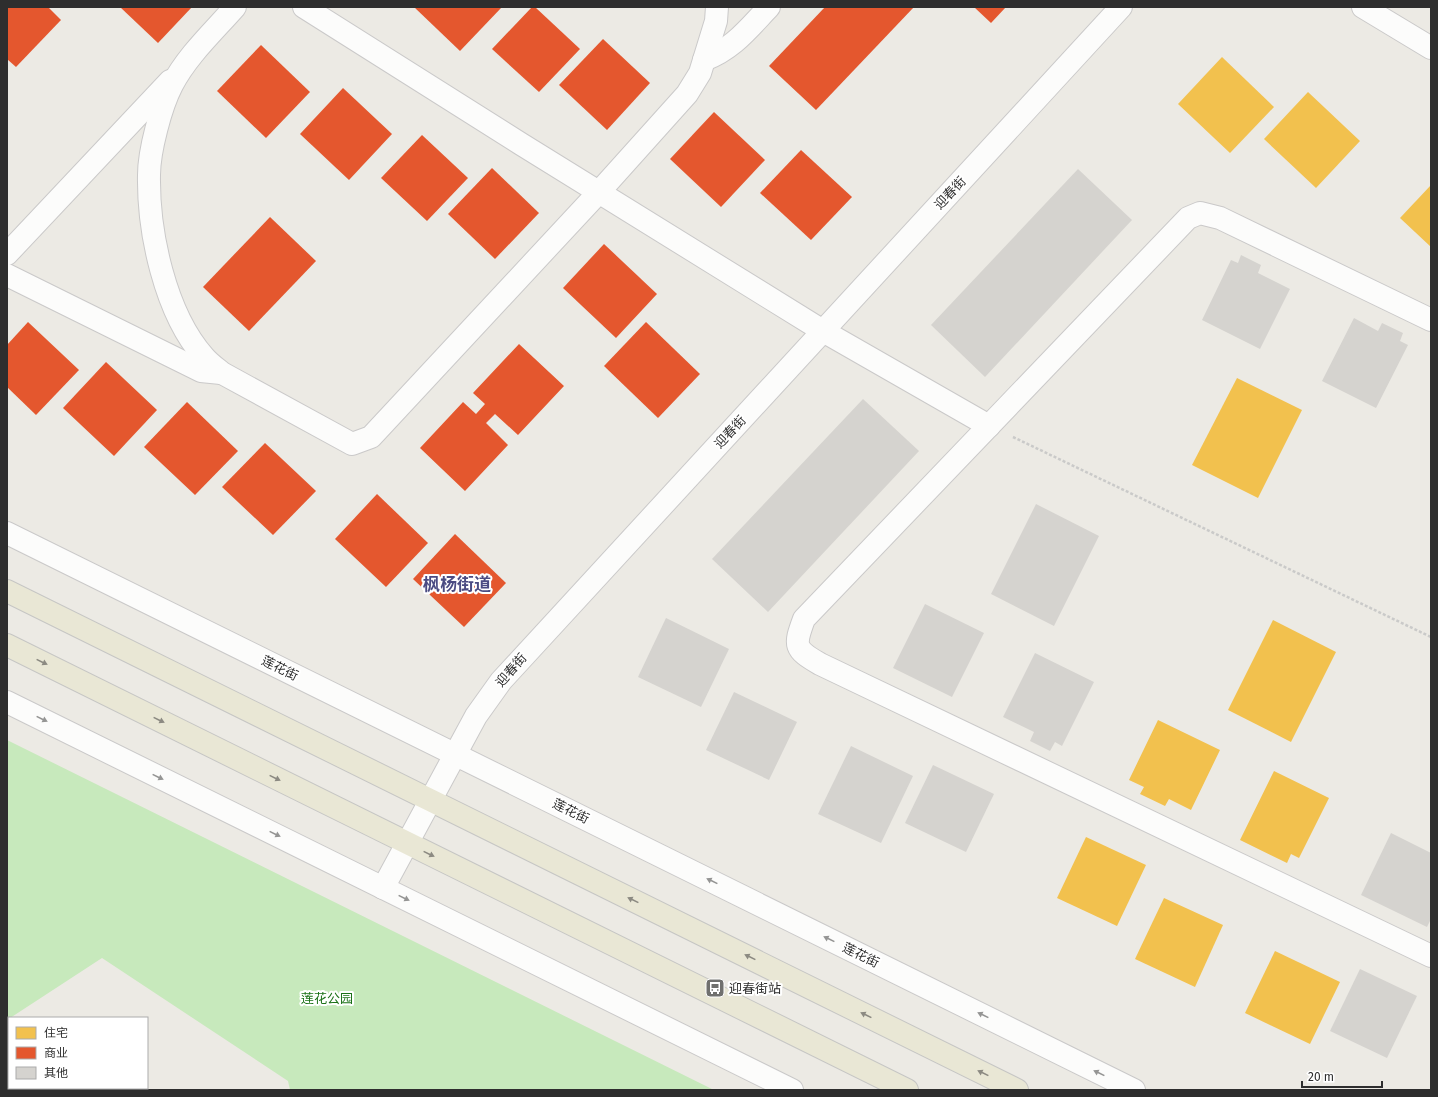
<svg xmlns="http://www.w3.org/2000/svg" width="1438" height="1097" font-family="'Fira Sans','Noto Sans SC',sans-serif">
	<rect width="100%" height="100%" fill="#eceae4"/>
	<polygon fill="#c7e9bc" points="7,740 714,1090 290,1090 288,1081 102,958 7,1020"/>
	<g fill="#f2c14e">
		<polygon points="1222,57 1274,107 1230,153 1178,104"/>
		<polygon points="1308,92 1360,141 1316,188 1264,139"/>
		<polygon points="1431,185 1431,247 1400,218"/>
		<polygon points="1237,378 1302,410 1258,498 1192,465"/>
		<polygon points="1273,620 1336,652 1291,742 1228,710"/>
		<polygon points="1158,720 1220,750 1191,810 1169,799 1165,806 1140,794 1144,787 1129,780"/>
		<polygon points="1274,771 1329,798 1299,858 1291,854 1287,863 1240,840"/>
		<polygon points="1086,837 1146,865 1117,926 1057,898"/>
		<polygon points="1164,898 1223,925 1195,987 1135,959"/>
		<polygon points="1275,951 1340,982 1310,1044 1245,1013"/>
	</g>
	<g fill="#e4572e">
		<polygon points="7,7 48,7 61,20 16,67 7,59"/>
		<polygon points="120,7 192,7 158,43"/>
		<polygon points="414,7 502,7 460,51"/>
		<polygon points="532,7 535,7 580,49 539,92 492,49"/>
		<polygon points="825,7 914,7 816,110 769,66"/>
		<polygon points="974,7 1006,7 991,23"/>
		<polygon points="603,39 650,83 607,130 559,85"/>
		<polygon points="261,45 310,92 266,138 217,91"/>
		<polygon points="343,88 392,134 349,180 300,134"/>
		<polygon points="714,112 765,160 721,207 670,159"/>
		<polygon points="422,135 468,178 427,221 381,178"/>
		<polygon points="801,150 852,197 811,240 760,193"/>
		<polygon points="492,168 539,213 495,259 448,214"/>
		<polygon points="270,217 316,261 249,331 203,287"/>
		<polygon points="604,244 657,294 616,338 563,288"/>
		<polygon points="28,322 79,370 36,415 7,387 7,345"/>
		<polygon points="646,322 700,374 658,418 604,366"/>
		<polygon points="519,344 564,386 518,435 495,414 486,423 508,445 465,491 420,448 463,402 476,414 485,404 473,393"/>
		<polygon points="106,362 157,410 114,456 63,408"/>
		<polygon points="187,402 238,451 195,495 144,447"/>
		<polygon points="265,443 316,491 273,535 222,487"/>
		<polygon points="377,494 428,543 386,587 335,539"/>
		<polygon points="455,534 506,583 464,627 413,579"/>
	</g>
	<g fill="#d5d3cf">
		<polygon points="1078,169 1132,220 985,377 931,325"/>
		<polygon points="1241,255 1261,265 1258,273 1290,289 1260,349 1202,320 1231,260 1238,263"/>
		<polygon points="1354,318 1378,331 1382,323 1403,333 1400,341 1408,345 1376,408 1322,381"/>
		<polygon points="863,399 919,451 768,612 712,559"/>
		<polygon points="1036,504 1099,536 1054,626 991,594"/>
		<polygon points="925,604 984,633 952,697 893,668"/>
		<polygon points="666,618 729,649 701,707 638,677"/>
		<polygon points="1035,653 1094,682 1062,746 1055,742 1050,751 1030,741 1034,732 1003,717"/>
		<polygon points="734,692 797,722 769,780 706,750"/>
		<polygon points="851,746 913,776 881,843 818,814"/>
		<polygon points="933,765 994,794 966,852 905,823"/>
		<polygon points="1391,833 1431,853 1431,919 1427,927 1361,895"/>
		<polygon points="1360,969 1417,996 1387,1058 1330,1031"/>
	</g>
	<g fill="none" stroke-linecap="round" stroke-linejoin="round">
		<g stroke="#cac9c9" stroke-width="24">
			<g id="minor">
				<path d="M235,7C213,32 187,56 172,85C161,106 149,151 149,175C148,232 165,313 204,357C209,363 216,368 222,373L352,444L371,437L599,192L687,94L700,73L716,21L717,7"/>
				<polyline points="304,7 521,144 823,331 989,426"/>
				<polyline points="1363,7 1431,48"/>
				<path d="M704,60C733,49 748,29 769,7"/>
				<polyline points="7,254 170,81"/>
				<polyline points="7,275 201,371 221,373"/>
				<path d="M1431,320L1220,218L1200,213L1188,218L804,619C794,646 794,649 820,664L1431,956"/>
				<polyline points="7,533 1134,1090"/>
				<polyline points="7,702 792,1090"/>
				<polyline points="383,888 476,716 501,681 1121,7"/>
			</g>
		</g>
		<g stroke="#c6c6c4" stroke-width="24">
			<g id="major">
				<polyline points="7,591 1017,1090"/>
				<polyline points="7,645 907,1090"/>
			</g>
		</g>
		<polyline stroke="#cacac9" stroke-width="2.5" stroke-dasharray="3 2" stroke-linecap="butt" points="1013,437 1431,637"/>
		<use href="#minor" stroke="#fcfcfb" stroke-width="22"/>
		<use href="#major" stroke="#e9e7d5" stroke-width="22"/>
	</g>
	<defs><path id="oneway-solid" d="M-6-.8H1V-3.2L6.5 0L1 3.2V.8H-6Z"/></defs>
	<g fill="#8c8a82">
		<use href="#oneway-solid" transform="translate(42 662) rotate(26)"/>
		<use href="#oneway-solid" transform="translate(159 720) rotate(26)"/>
		<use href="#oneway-solid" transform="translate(275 778) rotate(26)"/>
		<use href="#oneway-solid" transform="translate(429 854) rotate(26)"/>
		<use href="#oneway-solid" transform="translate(633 900) rotate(-154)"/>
		<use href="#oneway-solid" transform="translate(750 957) rotate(-154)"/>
		<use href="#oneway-solid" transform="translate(866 1015) rotate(-154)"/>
		<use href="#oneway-solid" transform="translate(983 1073) rotate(-154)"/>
	</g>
	<g fill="#959594">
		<use href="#oneway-solid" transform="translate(42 719) rotate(26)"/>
		<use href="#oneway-solid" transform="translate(158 777) rotate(26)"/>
		<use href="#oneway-solid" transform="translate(275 834) rotate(26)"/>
		<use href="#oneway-solid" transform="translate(712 881) rotate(-154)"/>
		<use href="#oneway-solid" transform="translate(404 898) rotate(26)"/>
		<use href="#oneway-solid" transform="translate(829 939) rotate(-154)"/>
		<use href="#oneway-solid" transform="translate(983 1015) rotate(-154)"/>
		<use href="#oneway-solid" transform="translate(1099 1073) rotate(-154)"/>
	</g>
	<defs>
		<g id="bus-square" transform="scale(1)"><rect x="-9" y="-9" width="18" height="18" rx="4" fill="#70706e" stroke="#fff"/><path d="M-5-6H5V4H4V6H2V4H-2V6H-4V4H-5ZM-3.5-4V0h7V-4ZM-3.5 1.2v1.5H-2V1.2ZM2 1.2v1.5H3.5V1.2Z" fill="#fff"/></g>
	</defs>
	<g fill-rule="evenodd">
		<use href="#bus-square" x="715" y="988"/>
	</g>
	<g text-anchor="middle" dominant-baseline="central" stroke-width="4" stroke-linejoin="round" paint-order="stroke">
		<g font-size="13" fill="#2e2e2e" stroke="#fff">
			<text transform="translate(950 193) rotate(-47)">迎春街</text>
			<text transform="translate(730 432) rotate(-47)">迎春街</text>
			<text transform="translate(280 668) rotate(26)">莲花街</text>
			<text transform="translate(511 670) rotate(-49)">迎春街</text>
			<text transform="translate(571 811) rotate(26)">莲花街</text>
			<text transform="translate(861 955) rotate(26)">莲花街</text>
		</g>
		<g font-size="13" fill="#2e2e2e" stroke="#fff" text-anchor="start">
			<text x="729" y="988">迎春街站</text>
		</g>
		<g font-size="13" fill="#1b7117" stroke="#fff">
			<text x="327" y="998">莲花公园</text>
		</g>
		<g font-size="17" font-weight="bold" fill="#4b4b82" stroke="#fff">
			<text x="457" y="584">枫杨街道</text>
		</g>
	</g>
	<rect width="1438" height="1097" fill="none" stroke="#2e2e2e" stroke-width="16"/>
	<rect x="8" y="1017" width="140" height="72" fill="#ffffff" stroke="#ababab"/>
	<rect x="16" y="1027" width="20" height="12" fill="#f2c14e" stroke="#ababab"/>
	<text x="44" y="1037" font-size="12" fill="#2e2e2e">住宅</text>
	<rect x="16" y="1047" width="20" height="12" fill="#e4572e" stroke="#ababab"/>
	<text x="44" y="1057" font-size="12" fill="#2e2e2e">商业</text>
	<rect x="16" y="1067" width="20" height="12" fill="#d5d3cf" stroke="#ababab"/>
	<text x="44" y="1077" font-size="12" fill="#2e2e2e">其他</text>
	<path d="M1302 1081v6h80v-6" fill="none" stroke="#2e2e2e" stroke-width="2"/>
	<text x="1308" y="1081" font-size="12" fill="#2e2e2e" stroke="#ffffff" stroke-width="3" paint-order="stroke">20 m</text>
</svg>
